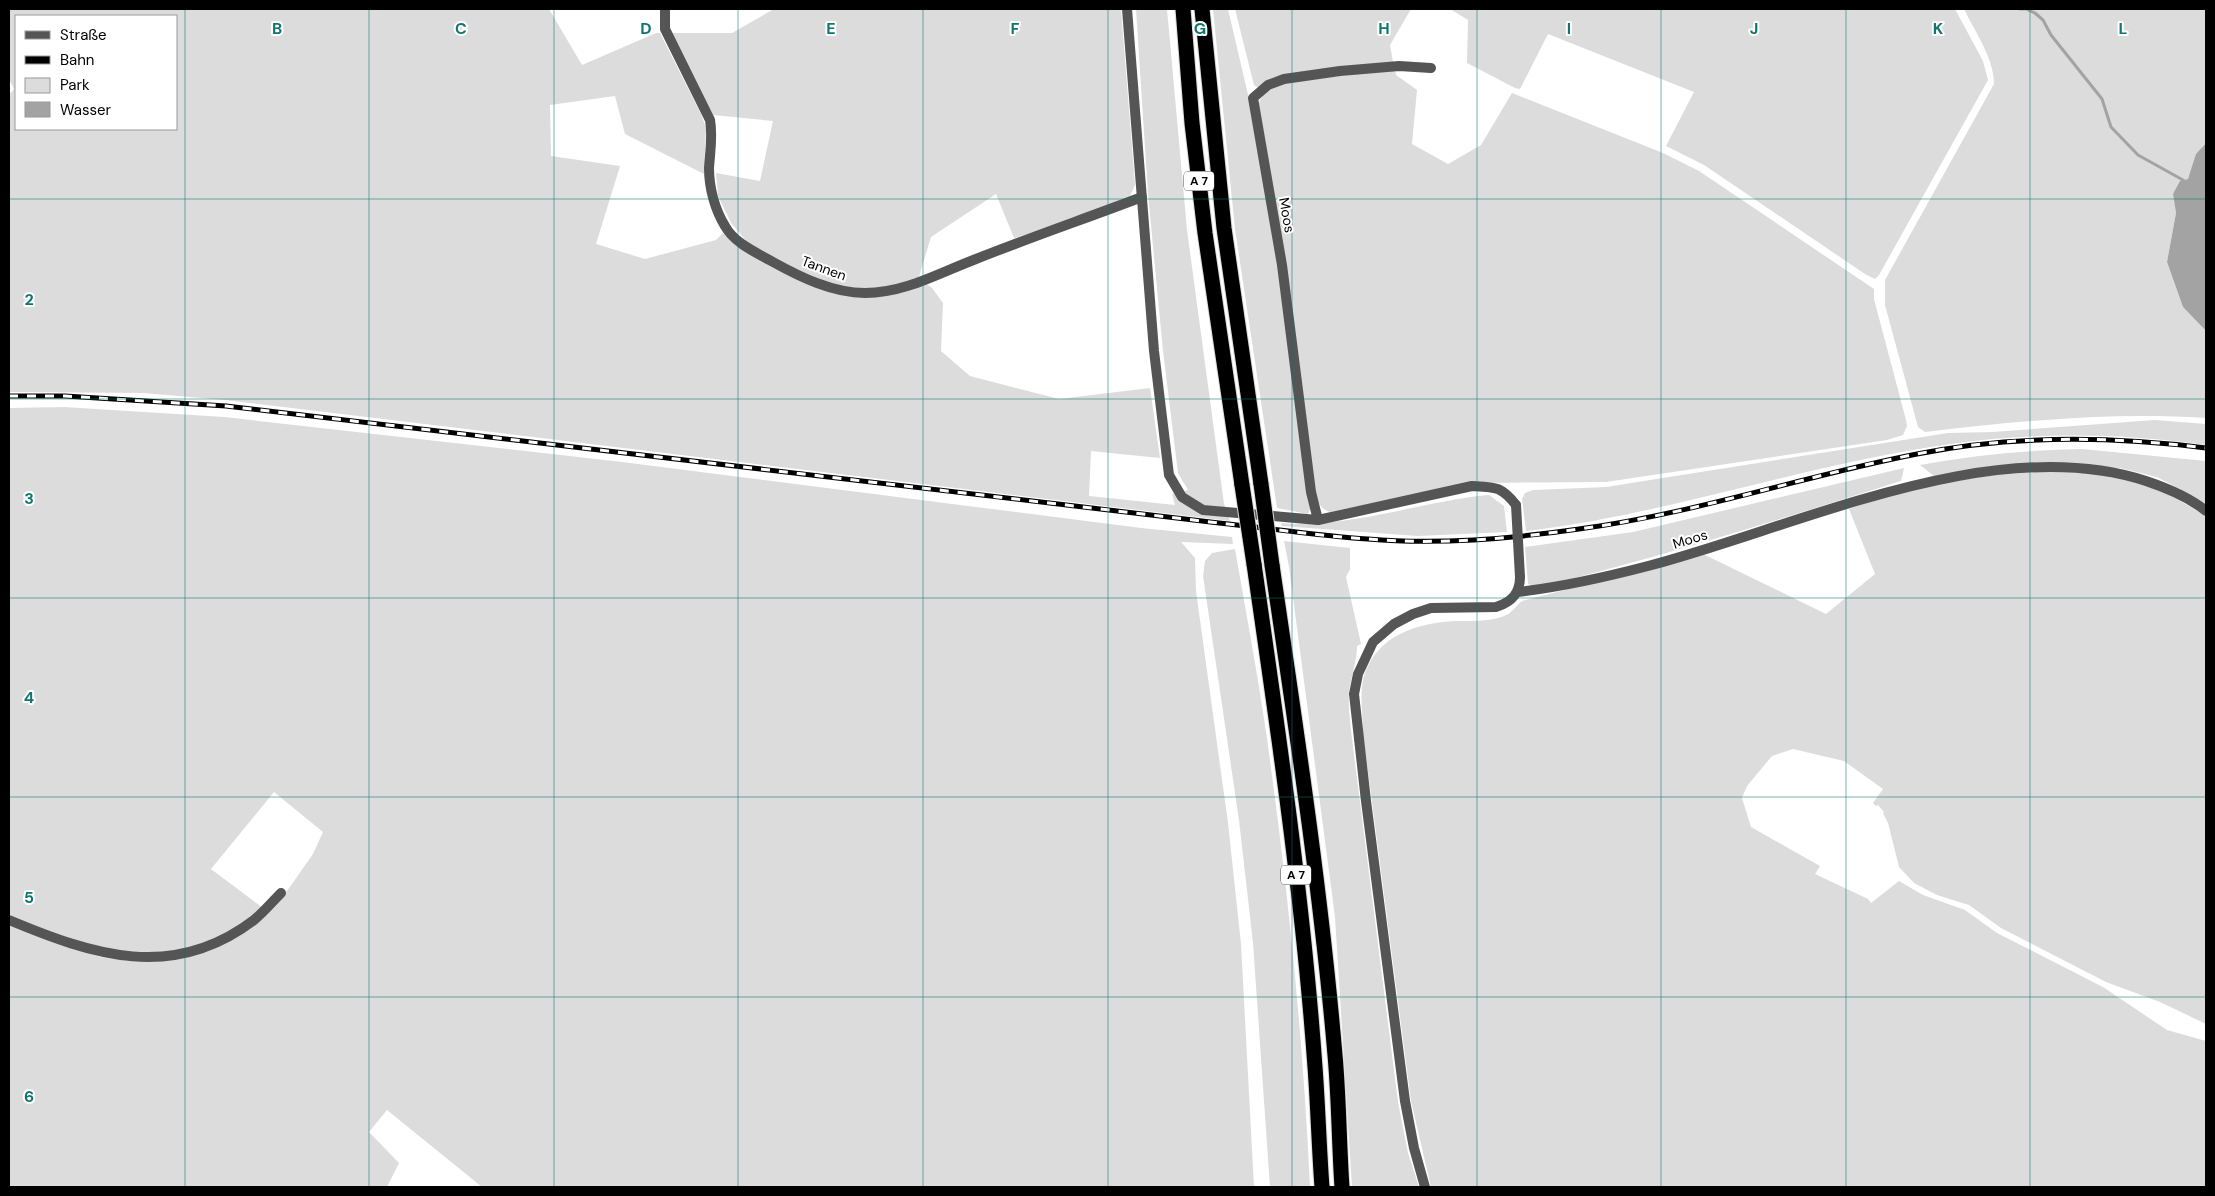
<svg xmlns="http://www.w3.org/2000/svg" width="2215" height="1196" font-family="'DM Sans',sans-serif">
	<rect width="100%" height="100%" fill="#fff"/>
	<g fill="#dcdcdc" fill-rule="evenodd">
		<path d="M9,9H549L582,65L656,33H660L701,114L706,128L704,174L625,134L615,96L550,105L551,156L620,166L596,244L645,259L716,240L723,233L745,250L837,294L925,283L932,288L943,303L941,351L970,376L1059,399L1150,388L1160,458L1091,451L1089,496L1175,505L1172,494L1188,490L1178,473L1163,351L1148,194L1136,9H1167L1187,230L1224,504L1230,521L225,400L143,393L9,392V95L14,89L9,79ZM16,16H176V129H16Z"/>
		<polygon points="774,9 1121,9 1135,185 1130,196 1064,223 1014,238 996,194 931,237 918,280 887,288 863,290 838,287 787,265 749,244 731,223 718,196 716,173 760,181 773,121 713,115 671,33 732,33"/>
		<polygon points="1213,9 1228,9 1249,99 1278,266 1311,507 1308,514 1277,508 1235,229"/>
		<polygon points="1235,9 1411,9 1390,45 1393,62 1259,88 1254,85"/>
		<polygon points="1450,9 1955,9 1983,61 1988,80 1879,275 1875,279 1865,274 1704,165 1666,146 1694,92 1548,34 1520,89 1515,88 1467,63 1468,20"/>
		<path d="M1964,9H2206V143L2202,147L2188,179L2173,194L2176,213L2167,262L2183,307L2206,331V418C2112,412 2018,421 1925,432L1918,427L1885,305V280L1994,84C1994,58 1975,32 1964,9Z"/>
		<path d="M1395,69L1396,75L1417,90L1412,144L1448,164L1481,145L1512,93L1663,153L1699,171L1874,289V299L1906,420L1907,426L1903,435L1887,440L1606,482L1472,483L1330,512C1319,508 1318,502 1315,492L1258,104C1264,91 1272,87 1285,83Z"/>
		<polygon points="64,407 224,417 622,462 1141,528 1232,537 1233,544 1181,542 1195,558 1196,591 1228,823 1241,944 1254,1187 482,1187 387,1110 369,1132 399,1163 387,1187 9,1187 9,924 100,957 128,961 161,961 207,952 256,923 287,891 313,854 323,832 274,792 211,869 263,908 224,935 189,949 160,954 102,950 9,916 9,408"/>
		<path d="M2155,420L2206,424V445C2121,433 2036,432 1951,444C1807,464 1670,514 1526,531L1522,499L1525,493L1533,490L1606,487L1948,433L1993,432Z"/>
		<path d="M2082,449L2206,461V505L2193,496L2157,477L2120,468L2039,463L1934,476L1920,465C1974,455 2027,450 2082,449Z"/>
		<path d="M1904,468L1901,481C1784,518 1667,555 1547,585L1533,586L1528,584L1525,547L1633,532Z"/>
		<path d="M2040,469L2119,475L2155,486L2206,516V1024L2160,1002L2106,982L2001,928L1969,905L1937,895L1914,883L1899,867L1888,823L1883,813L1884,812L1878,805L1876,806L1873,803L1883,789L1844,761L1793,749L1772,756L1747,786L1742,798L1751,827L1820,866L1815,874L1868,899L1871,903L1899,881L1923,895L1965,910L1997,933L2103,987L2167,1030L2206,1041V1187H1431L1411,1101L1363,733C1363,715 1359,693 1364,676C1377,635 1417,623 1455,621C1471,621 1494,622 1508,614C1513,611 1517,605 1522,601L1703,554L1826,614L1875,574L1849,509C1910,485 1976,478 2040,469Z"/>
		<path d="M1489,495L1504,506L1507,532L1418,536L1282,526L1281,523C1351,529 1420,501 1489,495Z"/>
		<path d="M1284,541L1350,548V569L1346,577L1361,644L1357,646C1357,662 1351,676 1349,692C1348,705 1350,718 1351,731L1398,1102L1408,1153L1419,1187H1352L1335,917L1289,567Z"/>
		<path d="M1235,549C1246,612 1258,676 1267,739C1288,888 1303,1037 1310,1187H1270L1253,943L1239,820L1203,576L1205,561L1212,553Z"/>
	</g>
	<polygon fill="#a3a3a3" points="2206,143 2206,331 2183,307 2167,262 2176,213 2173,194 2180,181 2188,179 2196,154"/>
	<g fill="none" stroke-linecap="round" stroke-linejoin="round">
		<g stroke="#a3a3a3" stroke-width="3">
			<polyline points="2020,9 2024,9"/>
			<polyline points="2026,9 2035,13 2043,20 2051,35 2102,99 2111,127 2138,155 2183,180"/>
		</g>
		<g stroke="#dbdbdb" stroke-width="17">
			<g id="highway">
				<polyline points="1183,9 1192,123 1205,233 1242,485"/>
				<polyline points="1202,9 1224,228 1261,484"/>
				<path d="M1254,564C1278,731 1303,898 1315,1067C1318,1107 1319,1147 1322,1187"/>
				<path d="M1272,565C1296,728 1321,891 1335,1055C1339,1099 1339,1143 1342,1187"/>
			</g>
		</g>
		<g stroke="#555" stroke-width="10">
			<path d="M665,9V29L710,120C713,136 710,152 709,168C709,188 715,210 725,226C734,243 757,253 773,262C800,277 833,293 865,293C905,293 939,273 976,259C1031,237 1087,218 1142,197"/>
			<path d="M1127,9L1154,351L1169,475L1182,497L1203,510L1318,520L1472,486C1495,487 1501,486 1516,505"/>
			<polyline points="1318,520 1311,492 1282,265 1253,98 1268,85 1284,79 1340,71 1399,66 1431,68"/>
			<path d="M1518,592C1561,587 1606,577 1648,566C1797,527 1993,431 2146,481C2167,488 2189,497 2206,511"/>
			<path d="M9,920C93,955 173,982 254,920C264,912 272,902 281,893"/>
			<path d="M1425,1187L1414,1148L1405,1101L1366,801L1354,694L1358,674L1373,642L1394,624L1413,614L1431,608L1496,607C1512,602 1520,593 1520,577"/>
		</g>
		<use href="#highway" stroke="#000" stroke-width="15"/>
		<g stroke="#000" stroke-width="5">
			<path id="rail" d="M9,396H65L226,406L1219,523C1268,528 1318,536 1368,539C1438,545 1510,539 1579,529C1693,514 1803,476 1917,454C2012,435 2110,436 2206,448"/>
		</g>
		<use href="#rail" stroke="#fff" stroke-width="3" stroke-dasharray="9" stroke-linecap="butt"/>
		<g stroke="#dbdbdb" stroke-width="17" stroke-linecap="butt">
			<g id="highway-bridge">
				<polyline points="1261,484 1272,565"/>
				<polyline points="1242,485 1254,564"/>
			</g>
		</g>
		<polyline stroke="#555" stroke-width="10" points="1516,505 1520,577"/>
		<use href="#highway-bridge" stroke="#000" stroke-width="15"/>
	</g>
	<path fill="none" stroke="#0f766e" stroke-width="1" stroke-opacity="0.55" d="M185,9V1187M369,9V1187M554,9V1187M738,9V1187M923,9V1187M1108,9V1187M1292,9V1187M1477,9V1187M1661,9V1187M1846,9V1187M2030,9V1187M9,199H2206M9,399H2206M9,598H2206M9,797H2206M9,997H2206"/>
	<g text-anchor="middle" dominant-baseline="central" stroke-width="4" stroke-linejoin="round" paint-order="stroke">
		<g fill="#fff" stroke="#4c4c4c" stroke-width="1">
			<rect x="1184" y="171.5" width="30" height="19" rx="4"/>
			<rect x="1281" y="865.5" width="30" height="19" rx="4"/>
		</g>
		<g font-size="12" font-weight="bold" fill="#000">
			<text x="1199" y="181">A 7</text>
			<text x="1296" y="875">A 7</text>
		</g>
		<g font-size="14" fill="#000" stroke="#fff">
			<text transform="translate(1287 215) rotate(80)">Moos</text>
			<text transform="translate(824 268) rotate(20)">Tannen</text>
			<text transform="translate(1690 539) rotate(-17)">Moos</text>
		</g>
	</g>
	<g font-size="16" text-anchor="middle" font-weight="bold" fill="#0f766e" stroke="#fff" stroke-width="4" stroke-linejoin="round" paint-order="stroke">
		<text x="277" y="34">B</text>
		<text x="461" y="34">C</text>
		<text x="646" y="34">D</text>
		<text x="831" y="34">E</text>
		<text x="1015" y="34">F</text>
		<text x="1200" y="34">G</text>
		<text x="1384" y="34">H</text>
		<text x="1569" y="34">I</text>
		<text x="1754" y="34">J</text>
		<text x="1938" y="34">K</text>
		<text x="2123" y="34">L</text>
		<text x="29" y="305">2</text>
		<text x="29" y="504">3</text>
		<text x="29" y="703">4</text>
		<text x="29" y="903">5</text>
		<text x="29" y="1102">6</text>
	</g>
	<rect width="2215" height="1196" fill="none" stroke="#000000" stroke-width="20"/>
	<rect x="15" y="15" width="162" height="115" fill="#ffffff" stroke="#999999"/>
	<rect x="25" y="31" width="25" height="8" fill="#555555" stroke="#999999"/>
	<text x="60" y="40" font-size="15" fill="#000000">Straße</text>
	<rect x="25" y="56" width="25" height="8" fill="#000000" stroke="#999999"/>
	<text x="60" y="65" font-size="15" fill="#000000">Bahn</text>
	<rect x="25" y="78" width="25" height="15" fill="#dcdcdc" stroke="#999999"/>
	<text x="60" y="90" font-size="15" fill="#000000">Park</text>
	<rect x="25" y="102" width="25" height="15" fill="#a3a3a3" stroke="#999999"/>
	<text x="60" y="115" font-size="15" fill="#000000">Wasser</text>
</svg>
